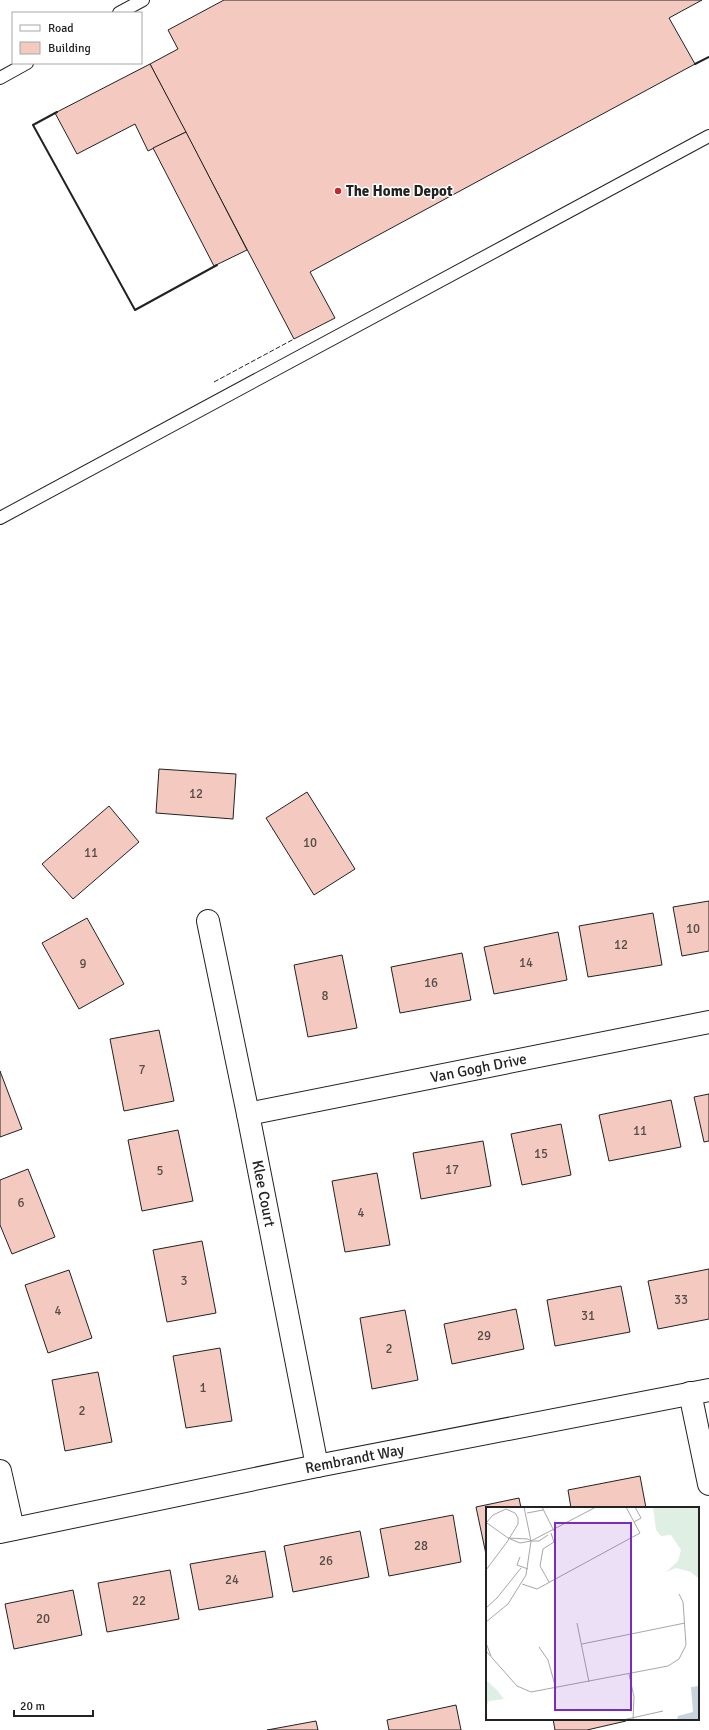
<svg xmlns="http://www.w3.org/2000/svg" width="709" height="1730" font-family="Signika,sans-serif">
	<rect width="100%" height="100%" fill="#fff"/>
	<g fill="#f3c9c0" stroke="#222">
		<polygon points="224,0 702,0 669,18 695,64 310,272 335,318 294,339 150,64 178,49 168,30"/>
		<polygon points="150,64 186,132 148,151 135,124 77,154 55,113"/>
		<polygon points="186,132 247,250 214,266 153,148"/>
		<polygon points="159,769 236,774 233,819 156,813"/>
		<polygon points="307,792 355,869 314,895 266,818"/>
		<polygon points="109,806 139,842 73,899 42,864"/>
		<polygon points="709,901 709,951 682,956 673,907"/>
		<polygon points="653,913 662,965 588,977 579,926"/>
		<polygon points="87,918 124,984 79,1009 42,943"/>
		<polygon points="558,932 567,980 494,994 484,947"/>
		<polygon points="462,953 471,1000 400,1013 391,967"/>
		<polygon points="342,955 357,1028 308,1037 294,965"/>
		<polygon points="159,1030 174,1101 124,1111 110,1039"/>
		<polygon points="0,1071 22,1129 0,1137"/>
		<polygon points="709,1094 709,1141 704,1142 694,1097"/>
		<polygon points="671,1100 681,1147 609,1161 599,1115"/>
		<polygon points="561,1124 571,1175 522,1185 511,1134"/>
		<polygon points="178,1130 193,1201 142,1211 128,1140"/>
		<polygon points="483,1141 491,1186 421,1199 413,1153"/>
		<polygon points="28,1169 55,1237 12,1254 0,1225 0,1180"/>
		<polygon points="377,1173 390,1245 345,1252 332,1181"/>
		<polygon points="202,1241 216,1313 167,1322 153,1250"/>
		<polygon points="709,1269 709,1319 658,1329 648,1281"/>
		<polygon points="69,1270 92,1338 48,1353 25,1285"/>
		<polygon points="621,1286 630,1332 555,1346 547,1300"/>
		<polygon points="516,1309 524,1349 452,1364 444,1324"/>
		<polygon points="405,1310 418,1380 372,1389 360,1318"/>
		<polygon points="220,1348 232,1421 186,1428 173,1356"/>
		<polygon points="98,1372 112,1442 65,1451 52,1380"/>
		<polygon points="640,1476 646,1508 571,1508 568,1490"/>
		<polygon points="519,1498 521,1508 487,1508 487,1559 476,1507"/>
		<polygon points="453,1515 461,1562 389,1576 380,1529"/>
		<polygon points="360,1531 369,1577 293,1592 284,1546"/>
		<polygon points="265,1551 273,1597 199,1610 190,1564"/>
		<polygon points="170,1570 179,1619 107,1632 98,1583"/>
		<polygon points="73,1590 82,1635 14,1649 5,1604"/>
		<polygon points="456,1705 461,1730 389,1730 387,1720"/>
		<polygon points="553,1719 625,1719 626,1721 587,1730 555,1730"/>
		<polygon points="316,1721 318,1730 267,1730"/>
	</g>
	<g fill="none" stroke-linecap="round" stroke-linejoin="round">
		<g stroke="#222" stroke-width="14">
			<g id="service">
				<polyline points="119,13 143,0"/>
				<polyline points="0,78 27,63"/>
				<polyline points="0,518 709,136"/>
			</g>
		</g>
		<g stroke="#222" stroke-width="24">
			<g id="minor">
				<path id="s1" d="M208,921L248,1114L317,1466"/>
				<path id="s2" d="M248,1114L709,1022"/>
				<polyline points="690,1393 709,1484"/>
				<polyline points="0,1471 13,1529"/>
				<path id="s3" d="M0,1532L317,1466L709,1390"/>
			</g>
		</g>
		<use href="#service" stroke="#fff" stroke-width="12"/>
		<use href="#minor" stroke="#fff" stroke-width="22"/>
		<polyline stroke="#222" stroke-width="1" stroke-dasharray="5 2" stroke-linecap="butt" points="214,382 294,339"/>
		<g stroke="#222" stroke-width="2">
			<polyline points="695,64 709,57"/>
			<polyline points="57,112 33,125 135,310 217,265"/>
		</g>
	</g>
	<circle fill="#c62828" stroke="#fff" stroke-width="1.5" cx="338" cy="191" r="4"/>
	<g text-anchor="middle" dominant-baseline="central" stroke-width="3" stroke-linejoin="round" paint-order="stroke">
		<g font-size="13" fill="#564c4a">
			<text x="196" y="794">12</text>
			<text x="310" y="843">10</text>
			<text x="91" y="853">11</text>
			<text x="693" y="929">10</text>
			<text x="621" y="945">12</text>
			<text x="526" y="963">14</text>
			<text x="83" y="964">9</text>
			<text x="431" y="983">16</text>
			<text x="325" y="996">8</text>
			<text x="142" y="1070">7</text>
			<text x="640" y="1131">11</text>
			<text x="541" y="1154">15</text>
			<text x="452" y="1170">17</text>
			<text x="160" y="1171">5</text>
			<text x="21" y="1203">6</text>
			<text x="361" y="1213">4</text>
			<text x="184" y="1281">3</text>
			<text x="681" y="1300">33</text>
			<text x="58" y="1311">4</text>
			<text x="588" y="1316">31</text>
			<text x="484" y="1336">29</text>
			<text x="389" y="1349">2</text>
			<text x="203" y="1388">1</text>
			<text x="82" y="1411">2</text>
			<text x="421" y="1546">28</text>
			<text x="326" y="1561">26</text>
			<text x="232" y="1580">24</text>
			<text x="139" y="1601">22</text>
			<text x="43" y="1619">20</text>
		</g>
		<g font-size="15" font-weight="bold" fill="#222" stroke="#fff" text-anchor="start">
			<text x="346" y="191">The Home Depot</text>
		</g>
		<g font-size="15" fill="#222" stroke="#fff">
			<text stroke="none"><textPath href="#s2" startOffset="235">Van Gogh Drive</textPath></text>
			<text stroke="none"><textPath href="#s1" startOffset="278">Klee Court</textPath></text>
			<text stroke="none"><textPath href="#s3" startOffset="362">Rembrandt Way</textPath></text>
		</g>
	</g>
	<g transform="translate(486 1507)">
		<rect width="213" height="213" fill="#fff"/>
		<path d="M167,0H213V80L212,71L205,65L190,61L180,65L192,54L195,43L185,28L175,29L170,23ZM0,173L11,183L18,192L3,194L0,199Z" fill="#e0efe3"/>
		<path d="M213,179V213H191L192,209L207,205L205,180Z" fill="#c7d3dd"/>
		<path fill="none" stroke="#a7a7a7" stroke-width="1" d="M56,0L68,24M41,6L57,3M148,15L155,11L149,0M0,16L7,8L20,2L29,6L32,11V17L21,35L0,63M1,16L22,31M62,28L53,34H45L110,0M22,31L42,32L45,34L34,36ZM34,50L31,58L42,62M63,75L54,59L57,42L68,35L65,26M36,77L51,82L154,26L140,0M0,101L11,91L35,61M0,115L22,97L40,68L45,34L38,0M91,116L103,175M0,136L5,149M96,137L199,116M53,140L62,153L70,182M0,144L31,179L45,185L182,159L193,152L200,138L197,95L193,87M143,167L148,190L147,213M137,213L177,204"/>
		<path fill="#7b2cbf" fill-opacity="0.15" stroke="#7b2cbf" stroke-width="2" d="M69,16H145V203H69Z"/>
		<rect width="213" height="213" fill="none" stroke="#222" stroke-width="2"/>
	</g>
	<rect x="12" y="12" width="130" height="52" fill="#ffffff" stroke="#a7a7a7"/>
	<rect x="20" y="25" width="20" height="6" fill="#ffffff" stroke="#a7a7a7"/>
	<text x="48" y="32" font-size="12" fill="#222222">Road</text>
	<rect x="20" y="42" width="20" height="12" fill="#f3c9c0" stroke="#a7a7a7"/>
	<text x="48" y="52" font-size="12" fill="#222222">Building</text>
	<path d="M14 1710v6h79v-6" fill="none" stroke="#222222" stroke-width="2"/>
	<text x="20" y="1710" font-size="12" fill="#222222" stroke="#ffffff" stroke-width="3" paint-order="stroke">20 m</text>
</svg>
